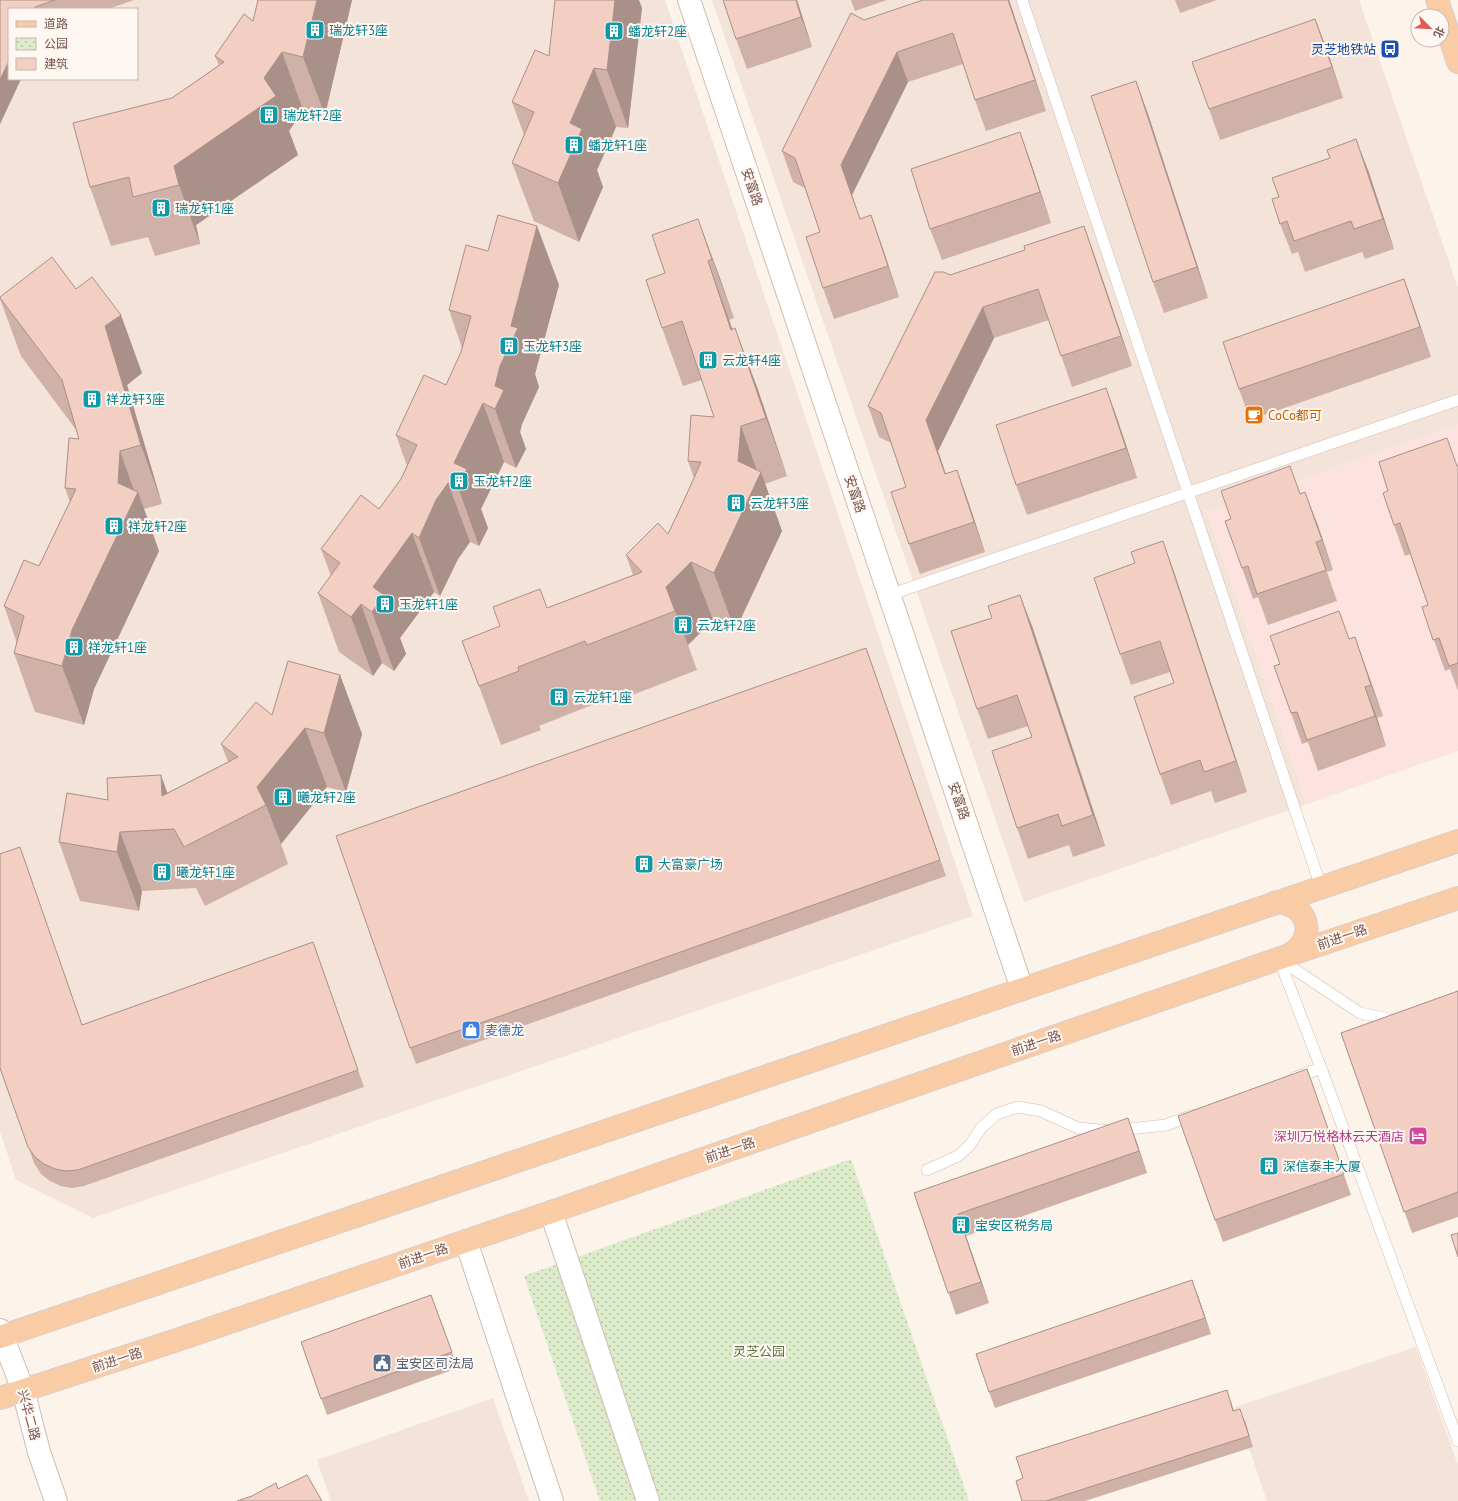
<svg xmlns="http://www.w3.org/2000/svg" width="1458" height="1501" font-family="'PT Sans','Noto Sans SC',sans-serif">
	<defs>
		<pattern id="park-dots" width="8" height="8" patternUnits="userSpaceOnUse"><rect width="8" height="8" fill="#dcebc9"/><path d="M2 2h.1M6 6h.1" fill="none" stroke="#b7c1a5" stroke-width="1.8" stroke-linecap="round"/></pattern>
	</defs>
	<rect width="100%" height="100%" fill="#fcf3eb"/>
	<g fill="#f4e3d9" fill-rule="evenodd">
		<path d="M0,0H665L973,916L93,1218L16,1180L0,1131ZM9,9H137V79H9Z"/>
		<polygon points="712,0 1359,0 1458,288 1458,425 1207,512 1307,804 1024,902"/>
		<polygon points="1416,1347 1458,1465 1458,1501 1267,1501 1235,1407"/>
		<polygon points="493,1398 529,1501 331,1501 317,1460"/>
	</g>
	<polygon fill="#fce3df" points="1458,425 1458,751 1307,804 1207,512"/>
	<polygon fill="url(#park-dots)" points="851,1159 969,1501 600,1501 524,1276"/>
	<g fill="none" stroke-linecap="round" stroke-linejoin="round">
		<g stroke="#d2bbb2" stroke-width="12">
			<g id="lane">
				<polyline points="1022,0 1321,887"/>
				<polyline points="889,595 1458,400"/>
				<polyline points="1279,959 1321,1068 1458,1441"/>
				<polyline points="1279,959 1360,1013 1393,1020 1397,1020"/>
				<polyline points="1294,1078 1321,1068"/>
				<polyline points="927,1170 958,1156 970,1145 981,1128 997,1114 1018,1107 1041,1111 1078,1128 1111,1131 1166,1125 1193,1115"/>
			</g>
		</g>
		<g stroke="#d2bbb2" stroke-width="24">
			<g id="street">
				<polyline points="551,1212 648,1501"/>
				<polyline points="466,1241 552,1501"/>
			</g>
		</g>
		<g stroke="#d5bab0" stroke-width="24">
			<g id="secondary">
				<polyline points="689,0 1022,989"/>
				<polyline points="0,1330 23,1390 39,1452 56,1501"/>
			</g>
		</g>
		<g stroke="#d9cfcd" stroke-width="24">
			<g id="primary">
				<polyline points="1437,0 1458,62"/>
				<path d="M1276,902C1309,903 1318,939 1289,955"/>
				<polyline points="0,1337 1458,841"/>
				<polyline points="0,1398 180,1339 551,1212 1289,955 1458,898"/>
			</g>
		</g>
		<use href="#lane" stroke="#fff" stroke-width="11"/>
		<use href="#street" stroke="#fff" stroke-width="22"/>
		<use href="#secondary" stroke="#fff" stroke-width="22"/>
		<use href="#primary" stroke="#f9cca5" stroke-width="22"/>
	</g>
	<g fill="#d0b1a8">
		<polygon points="0,0 134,0 108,9 9,9 21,79 0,124"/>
		<polygon points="352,0 325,115 303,110 289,131 298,155 196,225 200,244 155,256 148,237 111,246 90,187 172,98 219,65 215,56 253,21"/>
		<polygon points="797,0 812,47 747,69 736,39"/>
		<polygon points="851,0 887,0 855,11"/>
		<polygon points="1009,0 1046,111 986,131 975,100 963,64 908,82 852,195 860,219 871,215 882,246 899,297 834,319 823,288 820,232 805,188 793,182 782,151 864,20"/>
		<polygon points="1175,0 1217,0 1180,13"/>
		<polygon points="642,8 628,128 616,127 597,170 603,187 579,242 534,221 512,163 524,135 512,102 549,56"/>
		<polygon points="1315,19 1327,50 1343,98 1220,140 1209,109"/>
		<polygon points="1147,111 1208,298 1164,313 1153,282"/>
		<polygon points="1031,163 1051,223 942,260 930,229"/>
		<polygon points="1368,170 1394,249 1365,259 1362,252 1305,272 1298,252 1292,254 1280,224"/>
		<polygon points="698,219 734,318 729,320 732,329 757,387 787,476 765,484 782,531 735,631 713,620 688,645 697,670 609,704 607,699 539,726 541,730 501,745 462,641 633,575 626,555 668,534 694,478 688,461 714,417 702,380 683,386 662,328 665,273"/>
		<polygon points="537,226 559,285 535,374 539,387 522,424 520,432 526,449 516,468 504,462 481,509 488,528 479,546 470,542 458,559 440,596 434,592 400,638 406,654 394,671 382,663 373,676 339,652 318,593 331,576 321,549 379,509 401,479 407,466 396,435 446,385 461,352 462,348 449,310 488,251"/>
		<polygon points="1084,226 1095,257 1132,366 1072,387 1049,320 994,338 938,451 946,474 957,470 968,501 985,552 920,574 909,544 906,487 891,443 879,437 868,406 950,275 1025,250"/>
		<polygon points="1404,279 1431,357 1250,420 1239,389"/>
		<polygon points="76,289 142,373 127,385 162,504 144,509 159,551 94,689 84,725 35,712 14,653 17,643 4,606 39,566 70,502 65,488 79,439 77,431 21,356 0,299 0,297"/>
		<polygon points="1106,388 1117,418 1137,478 1027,515 1016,485"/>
		<polygon points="1458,466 1458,691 1450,669 1445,671 1422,607 1428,605 1410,554 1405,556 1394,525"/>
		<polygon points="1300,494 1317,523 1333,570 1327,572 1337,601 1268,625 1258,597 1253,599 1242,568"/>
		<polygon points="1174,572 1247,792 1215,803 1211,791 1171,805 1160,774 1174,683 1170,672 1131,685 1120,654"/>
		<polygon points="1032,626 1105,846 1073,857 1069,845 1028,859 1017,828 1032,737 1028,726 988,739 977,709"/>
		<polygon points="1349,639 1366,668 1383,716 1377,718 1386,746 1318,771 1308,742 1302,744 1291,713"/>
		<polygon points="866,648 946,876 416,1064 410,1048"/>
		<polygon points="340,675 362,734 346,792 327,787 281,844 288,864 205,906 196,888 142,891 139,911 80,901 59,842 108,800 167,793 228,762 221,744 272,715"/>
		<polygon points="313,942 364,1087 84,1186 72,1188 61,1186 50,1181 41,1174 34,1163 0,1068 82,1025"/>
		<polygon points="1458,991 1458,1217 1412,1233 1341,1033"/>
		<polygon points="1307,1069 1351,1195 1223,1242 1178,1116"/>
		<polygon points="1136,1140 1147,1173 966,1236 989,1303 956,1315 914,1193"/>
		<polygon points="431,1295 458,1368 327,1415 301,1342"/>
		<polygon points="1198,1296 1211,1334 995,1408 989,1392"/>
		<polygon points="1231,1401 1234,1411 1245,1420 1253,1447 1085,1501 1022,1501"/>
	</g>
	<g fill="#a99088">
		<polygon points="317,0 352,0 325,115 303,57"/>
		<polygon points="615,0 639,0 642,8 628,128 607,70"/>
		<polygon points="796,0 797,0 812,47 801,17"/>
		<polygon points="1008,0 1009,0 1046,111 1035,80"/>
		<polygon points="1315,19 1327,50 1343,98 1332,67"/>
		<polygon points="282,52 303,110 289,131 298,155 196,225 200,244 179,185 174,166 264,78"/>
		<polygon points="897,52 908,82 852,195 871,249 841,165"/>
		<polygon points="9,61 9,79 21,79 0,124 0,80"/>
		<polygon points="594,68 616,127 597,170 603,187 579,242 558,183 570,123"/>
		<polygon points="1136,81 1147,111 1208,298 1197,267"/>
		<polygon points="1020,132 1031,163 1051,223 1040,192"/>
		<polygon points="1356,139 1368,170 1394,249 1383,219"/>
		<polygon points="871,215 882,246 899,297 888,266"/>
		<polygon points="698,219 720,278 734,318 712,259"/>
		<polygon points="537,226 559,285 535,374 539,387 522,424 520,432 526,449 516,468 495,409 495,386"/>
		<polygon points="1084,226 1095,257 1132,366 1121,336"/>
		<polygon points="708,261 729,320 753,388 731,330"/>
		<polygon points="1404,279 1415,310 1431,357 1420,327"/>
		<polygon points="983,307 994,338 938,451 956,505 926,420"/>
		<polygon points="121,315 142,373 127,385 162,504 141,445 105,326"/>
		<polygon points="735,328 757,387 787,476 766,418"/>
		<polygon points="1106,388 1117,418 1137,478 1126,448"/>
		<polygon points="483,403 504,462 481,509 488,528 479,546 458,487 454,463"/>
		<polygon points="741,426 759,476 761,472 782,531 735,631 714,573 738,461"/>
		<polygon points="120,451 136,496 138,492 159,551 94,689 84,725 62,666 72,630 118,483"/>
		<polygon points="957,470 968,501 985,552 974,522"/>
		<polygon points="448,483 470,542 458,559 440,596 419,538 436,500"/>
		<polygon points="1305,492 1317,523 1333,570 1322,540"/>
		<polygon points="412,533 434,592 400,638 406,654 394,671 372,612 373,587"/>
		<polygon points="1163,541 1174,572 1247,792 1236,761"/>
		<polygon points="691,562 713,620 688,645 666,587"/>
		<polygon points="1020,595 1032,626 1105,846 1093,815"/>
		<polygon points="361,604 382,663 373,676 351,617"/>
		<polygon points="1355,637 1366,668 1383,716 1371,685"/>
		<polygon points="340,675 362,734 346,792 324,733"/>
		<polygon points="1365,687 1377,718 1386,746 1375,716"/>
		<polygon points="305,728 327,787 281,844 266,805 257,787"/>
		<polygon points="161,775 182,834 162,796"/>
		<polygon points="120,832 142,891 139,911 117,852"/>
		<polygon points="1128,1118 1136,1140 1147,1173 1139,1151"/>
		<polygon points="958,1214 966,1236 989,1303 981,1282"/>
		<polygon points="1192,1280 1198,1296 1211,1334 1205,1318"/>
	</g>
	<g fill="#f2cec3" stroke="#a99088">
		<polygon points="0,0 55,0 35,7 34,9 9,9 9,61 0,80"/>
		<polygon points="258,0 317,0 303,57 282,52 264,78 276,96 174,166 179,185 133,197 129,177 90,187 73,123 172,98 224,62 215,56 244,14 253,21"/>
		<polygon points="555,0 615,0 607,70 594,68 570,123 582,129 558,183 512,163 534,112 512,102 535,50 549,56"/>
		<polygon points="723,0 796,0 801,17 736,39"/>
		<polygon points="923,0 1008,0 1035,80 975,100 953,33 897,52 841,165 860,219 871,215 888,266 823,288 806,237 820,232 795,158 782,151 851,13 864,20"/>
		<polygon points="1315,19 1332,67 1209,109 1192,62"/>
		<polygon points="1136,81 1197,267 1153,282 1091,96"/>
		<polygon points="1020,132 1040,192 930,229 911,169"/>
		<polygon points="1356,139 1383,219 1354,229 1351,221 1294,241 1287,221 1280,224 1272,199 1279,197 1272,178 1330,158 1327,150"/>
		<polygon points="498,215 537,226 511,326 518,328 500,366 495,386 504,390 495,409 483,403 454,463 467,469 458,487 448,483 436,500 419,538 412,533 373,587 384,595 372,612 361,604 351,617 318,593 340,563 321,549 361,495 379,509 401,479 417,445 396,435 424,375 446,385 461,352 471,316 449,310 466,245 488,251"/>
		<polygon points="698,219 712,259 708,261 731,330 735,328 766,418 741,426 738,461 761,472 714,573 691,562 666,587 675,611 587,645 585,641 518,667 519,671 479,686 462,641 500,626 493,607 540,589 547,608 642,572 626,555 658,523 668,534 685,498 701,462 688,461 691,415 714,417 682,321 662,328 646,280 665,273 652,235"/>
		<polygon points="1084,226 1121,336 1061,356 1038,289 983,307 926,420 945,474 957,470 974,522 909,544 891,492 906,487 881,413 868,406 935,272 944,272 950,275 1025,250 1024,246"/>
		<polygon points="52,257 76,289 92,277 121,315 105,326 141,445 120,451 118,483 138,492 72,630 62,666 14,653 24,616 4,606 24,560 39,566 76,489 65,488 69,438 79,439 62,380 0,298 0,297"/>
		<polygon points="1404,279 1420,327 1239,389 1223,342"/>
		<polygon points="1106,388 1126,448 1016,485 996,425"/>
		<polygon points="1447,438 1457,466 1458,466 1458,663 1449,666 1439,638 1433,640 1422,607 1428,605 1400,523 1394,525 1383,493 1388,491 1379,462"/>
		<polygon points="1290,466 1300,494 1305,492 1322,540 1316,542 1326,570 1257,594 1248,566 1242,568 1225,521 1231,519 1221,491"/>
		<polygon points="1163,541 1236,761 1204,772 1200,760 1160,774 1134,697 1174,683 1160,641 1120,654 1094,578 1135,563 1131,552"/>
		<polygon points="1020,595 1093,815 1062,826 1058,814 1017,828 992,751 1032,737 1017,695 977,709 951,631 992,618 988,606"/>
		<polygon points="1339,611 1349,639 1355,637 1371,685 1365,687 1375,716 1307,740 1297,712 1291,713 1274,666 1280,664 1270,636"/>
		<polygon points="866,648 940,860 410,1048 336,836"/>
		<polygon points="288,661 340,675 324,733 305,728 257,787 266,805 184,847 174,829 120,832 117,852 59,842 67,793 108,800 107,778 161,775 162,796 238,757 221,744 256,702 272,715"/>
		<polygon points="20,847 82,1025 313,942 358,1070 78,1170 66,1171 55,1169 44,1164 35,1157 28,1147 0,1068 0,854"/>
		<polygon points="1458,991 1458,1192 1404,1212 1341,1033"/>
		<polygon points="1307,1069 1344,1174 1215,1220 1178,1116"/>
		<polygon points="1128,1118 1139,1151 958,1214 981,1282 948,1293 914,1193"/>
		<polygon points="1458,1233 1458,1257 1451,1235"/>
		<polygon points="1192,1280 1205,1318 989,1392 976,1354"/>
		<polygon points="431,1295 452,1352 321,1399 301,1342"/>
		<polygon points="1227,1390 1233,1411 1240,1409 1249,1436 1046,1501 1022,1501 1016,1481 1023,1478 1016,1457"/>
		<polygon points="307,1475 322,1501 237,1501 252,1496 276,1483 278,1489"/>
	</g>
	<defs>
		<g id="building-square" transform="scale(1)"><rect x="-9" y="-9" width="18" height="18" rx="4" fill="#0f9aa8" stroke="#fff7f2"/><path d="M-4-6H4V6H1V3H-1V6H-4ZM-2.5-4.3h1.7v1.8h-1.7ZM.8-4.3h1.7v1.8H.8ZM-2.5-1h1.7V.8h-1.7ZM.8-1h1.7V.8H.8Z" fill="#fff"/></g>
		<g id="bus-square" transform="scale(1)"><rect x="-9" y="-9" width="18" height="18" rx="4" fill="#1a4fb4" stroke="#fff7f2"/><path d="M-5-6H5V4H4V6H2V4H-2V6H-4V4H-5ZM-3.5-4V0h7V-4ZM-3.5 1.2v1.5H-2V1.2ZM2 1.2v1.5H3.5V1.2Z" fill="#fff"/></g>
		<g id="cafe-square" transform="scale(1)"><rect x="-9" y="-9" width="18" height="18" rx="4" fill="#e8710a" stroke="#fff7f2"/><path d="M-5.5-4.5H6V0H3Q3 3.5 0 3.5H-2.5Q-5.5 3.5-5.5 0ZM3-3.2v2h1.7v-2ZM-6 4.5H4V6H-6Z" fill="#fff"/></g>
		<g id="shop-square" transform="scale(1)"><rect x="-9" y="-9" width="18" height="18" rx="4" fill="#3f7fe0" stroke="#fff7f2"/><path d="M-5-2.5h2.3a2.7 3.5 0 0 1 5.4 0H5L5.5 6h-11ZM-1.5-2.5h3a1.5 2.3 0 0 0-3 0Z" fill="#fff"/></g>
		<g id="hotel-square" transform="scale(1)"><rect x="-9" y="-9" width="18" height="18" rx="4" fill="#d1479c" stroke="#fff7f2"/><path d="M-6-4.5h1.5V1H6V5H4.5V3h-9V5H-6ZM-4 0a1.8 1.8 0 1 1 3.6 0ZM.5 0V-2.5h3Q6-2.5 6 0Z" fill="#fff"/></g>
		<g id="civic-square" transform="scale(1)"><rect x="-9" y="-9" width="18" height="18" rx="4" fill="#5c6f8a" stroke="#fff7f2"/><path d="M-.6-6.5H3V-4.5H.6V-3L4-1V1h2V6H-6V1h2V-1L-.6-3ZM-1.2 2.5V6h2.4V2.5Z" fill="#fff"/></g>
	</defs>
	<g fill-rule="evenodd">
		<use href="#building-square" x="315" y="30"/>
		<use href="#building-square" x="614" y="31"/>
		<use href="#bus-square" x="1390" y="49"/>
		<use href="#building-square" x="269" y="115"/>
		<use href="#building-square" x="574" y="145"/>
		<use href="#building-square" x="161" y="208"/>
		<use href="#building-square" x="509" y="346"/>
		<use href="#building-square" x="708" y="360"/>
		<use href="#building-square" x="92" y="399"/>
		<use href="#cafe-square" x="1254" y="415"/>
		<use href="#building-square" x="459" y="481"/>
		<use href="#building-square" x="736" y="503"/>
		<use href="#building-square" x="114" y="526"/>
		<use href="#building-square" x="385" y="604"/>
		<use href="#building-square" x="683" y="625"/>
		<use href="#building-square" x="74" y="647"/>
		<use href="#building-square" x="559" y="697"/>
		<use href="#building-square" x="283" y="797"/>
		<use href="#building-square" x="644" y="864"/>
		<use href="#building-square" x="162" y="872"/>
		<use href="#shop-square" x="471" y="1030"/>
		<use href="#hotel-square" x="1418" y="1136"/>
		<use href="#building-square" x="1269" y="1166"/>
		<use href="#building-square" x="961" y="1225"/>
		<use href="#civic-square" x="382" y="1363"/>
	</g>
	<g text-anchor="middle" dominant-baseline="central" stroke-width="4" stroke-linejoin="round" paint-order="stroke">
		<g font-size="13" fill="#0d838f" stroke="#fff7f2" text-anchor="start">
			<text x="329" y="30">瑞龙轩3座</text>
			<text x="628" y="31">蟠龙轩2座</text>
			<text x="283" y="115">瑞龙轩2座</text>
			<text x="588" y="145">蟠龙轩1座</text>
			<text x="175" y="208">瑞龙轩1座</text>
			<text x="523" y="346">玉龙轩3座</text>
			<text x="722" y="360">云龙轩4座</text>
			<text x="106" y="399">祥龙轩3座</text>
			<text x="473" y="481">玉龙轩2座</text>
			<text x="750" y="503">云龙轩3座</text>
			<text x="128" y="526">祥龙轩2座</text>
			<text x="399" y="604">玉龙轩1座</text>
			<text x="697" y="625">云龙轩2座</text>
			<text x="88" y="647">祥龙轩1座</text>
			<text x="573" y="697">云龙轩1座</text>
			<text x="297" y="797">曦龙轩2座</text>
			<text x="658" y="864">大富豪广场</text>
			<text x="176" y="872">曦龙轩1座</text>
			<text x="1283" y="1166">深信泰丰大厦</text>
			<text x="975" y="1225">宝安区税务局</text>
		</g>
		<g font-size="13" fill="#164399" stroke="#fff7f2" text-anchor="end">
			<text x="1376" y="49">灵芝地铁站</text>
		</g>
		<g font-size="13" fill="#78554d" stroke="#fff7f2">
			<text transform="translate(752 187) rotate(71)">安富路</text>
			<text transform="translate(855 494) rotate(71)">安富路</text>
			<text transform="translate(959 801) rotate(71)">安富路</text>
			<text transform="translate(1342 937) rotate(-19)">前进一路</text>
			<text transform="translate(1036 1043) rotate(-19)">前进一路</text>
			<text transform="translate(730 1150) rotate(-19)">前进一路</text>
			<text transform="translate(423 1256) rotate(-19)">前进一路</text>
			<text transform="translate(117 1360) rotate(-18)">前进一路</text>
			<text transform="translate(29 1415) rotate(75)">兴华二路</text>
		</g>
		<g font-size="13" fill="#c56008" stroke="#fff7f2" text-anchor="start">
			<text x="1268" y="415">CoCo都可</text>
		</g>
		<g font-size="13" fill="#366cbe" stroke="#fff7f2" text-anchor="start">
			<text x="485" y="1030">麦德龙</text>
		</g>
		<g font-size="13" fill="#b23c85" stroke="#fff7f2" text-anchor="end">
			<text x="1404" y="1136">深圳万悦格林云天酒店</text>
		</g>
		<g font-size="13" fill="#5b7842" stroke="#fff7f2">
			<text x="759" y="1351">灵芝公园</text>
		</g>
		<g font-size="13" fill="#4e5e75" stroke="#fff7f2" text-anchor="start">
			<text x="396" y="1363">宝安区司法局</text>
		</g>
	</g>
	<rect x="8" y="8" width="130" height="72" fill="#fff7f2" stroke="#c9b6b0"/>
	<rect x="16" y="21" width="20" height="6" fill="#f9cca5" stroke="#c9b6b0"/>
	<text x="44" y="28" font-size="12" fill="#78554d">道路</text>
	<rect x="16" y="38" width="20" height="12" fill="url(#park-dots)" stroke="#c9b6b0"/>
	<text x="44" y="48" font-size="12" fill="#78554d">公园</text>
	<rect x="16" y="58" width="20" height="12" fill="#f2cec3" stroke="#c9b6b0"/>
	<text x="44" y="68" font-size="12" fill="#78554d">建筑</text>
	<g transform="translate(1430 28) rotate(114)"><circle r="19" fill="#fff7f2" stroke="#c9b6b0"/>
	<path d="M0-3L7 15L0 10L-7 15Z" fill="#e35b53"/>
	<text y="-6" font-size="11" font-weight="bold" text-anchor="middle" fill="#78554d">北</text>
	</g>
</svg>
